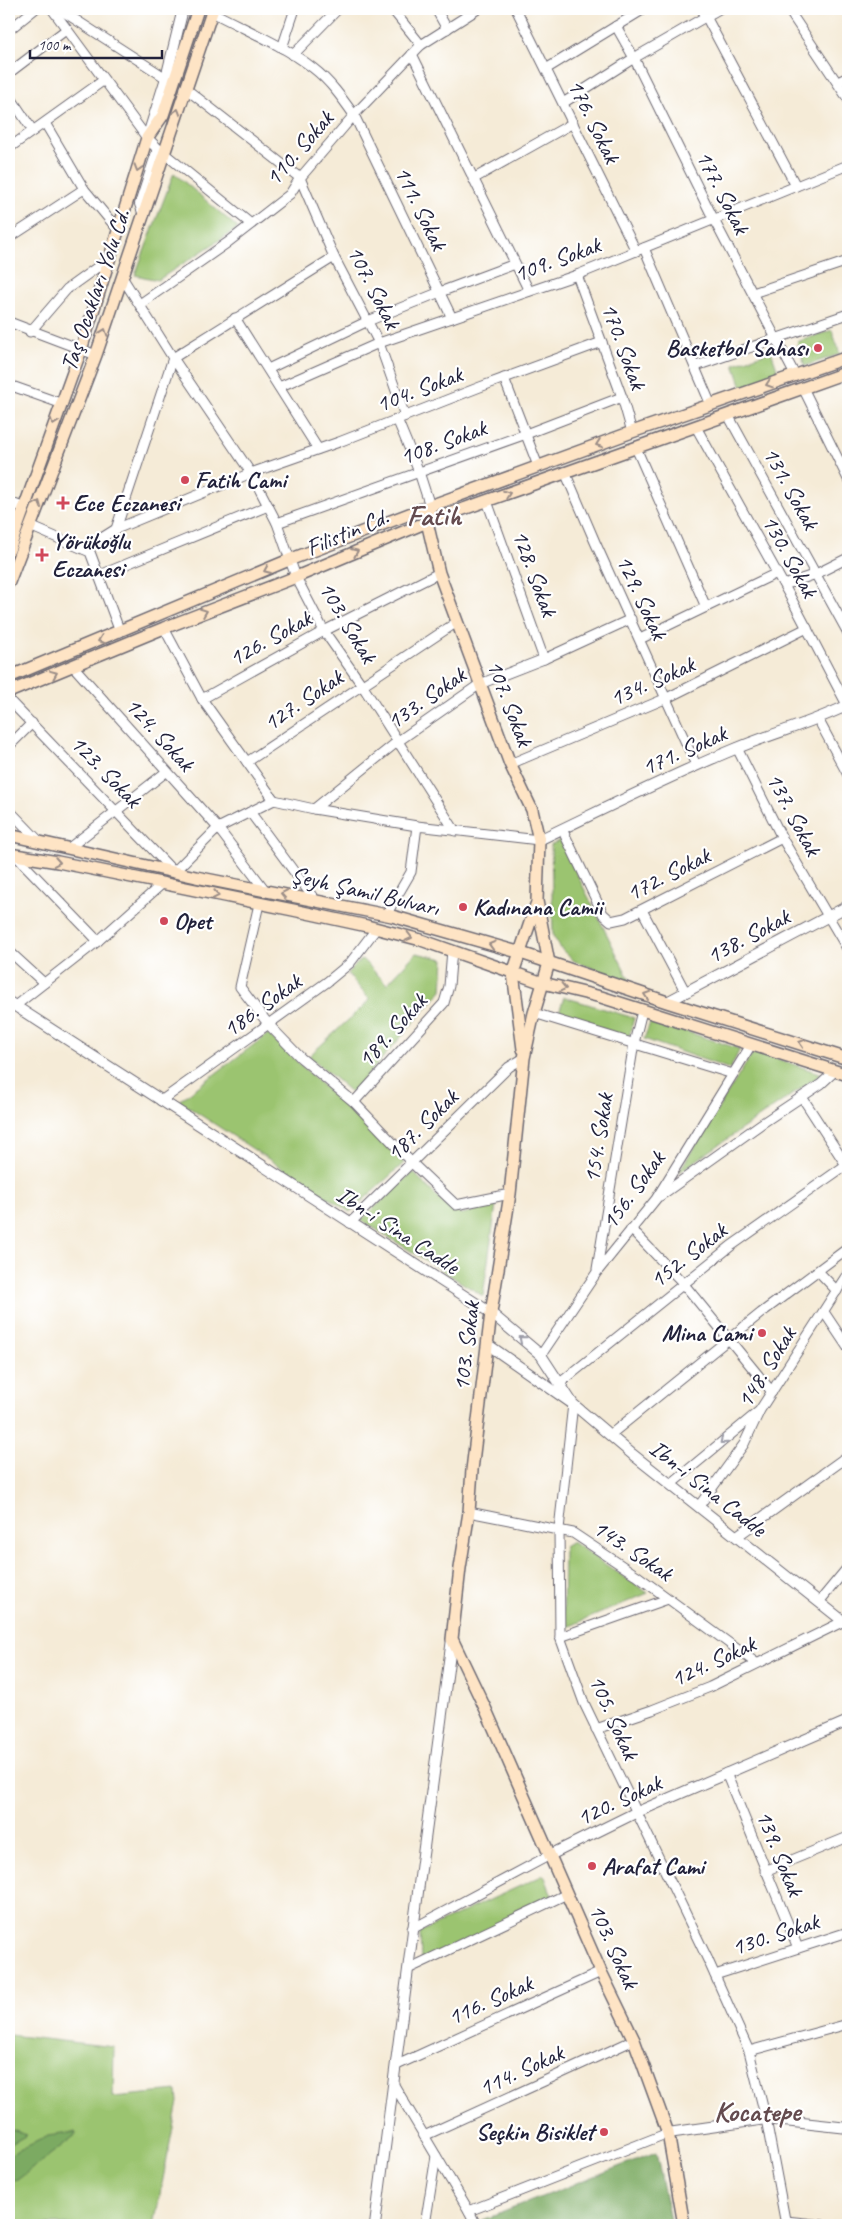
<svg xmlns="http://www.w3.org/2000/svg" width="857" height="2234" font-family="Caveat,sans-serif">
	<rect width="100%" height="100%" fill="#fff"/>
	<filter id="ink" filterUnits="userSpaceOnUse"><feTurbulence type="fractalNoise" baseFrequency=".02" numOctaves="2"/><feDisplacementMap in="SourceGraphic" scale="10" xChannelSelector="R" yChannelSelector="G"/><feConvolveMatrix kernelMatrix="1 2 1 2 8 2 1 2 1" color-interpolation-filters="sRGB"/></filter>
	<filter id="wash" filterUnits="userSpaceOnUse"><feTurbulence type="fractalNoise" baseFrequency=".0096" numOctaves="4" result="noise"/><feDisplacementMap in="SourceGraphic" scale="20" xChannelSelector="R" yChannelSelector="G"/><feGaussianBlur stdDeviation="1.12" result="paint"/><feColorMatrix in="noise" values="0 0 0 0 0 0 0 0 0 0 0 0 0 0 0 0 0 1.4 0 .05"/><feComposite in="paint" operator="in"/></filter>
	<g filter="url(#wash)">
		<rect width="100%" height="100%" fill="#f5ebd7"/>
		<g fill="#9bc470" stroke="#5e7356">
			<polygon points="174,173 238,228 158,280 135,275"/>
			<polygon points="832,330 840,354 805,366 797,342"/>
			<polygon points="771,351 779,374 742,387 734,364"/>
			<polygon points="560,840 631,983 574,961 562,950 553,936 551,845"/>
			<polygon points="416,953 444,959 442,990 352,1093 309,1056 370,1000 347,973 362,959 387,984"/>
			<polygon points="564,997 634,1018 629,1037 558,1015"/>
			<polygon points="651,1020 740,1049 730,1069 644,1039"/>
			<polygon points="268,1034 404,1163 350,1212 179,1101"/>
			<polygon points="754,1051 822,1074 678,1173"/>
			<polygon points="413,1172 447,1207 462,1214 496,1205 483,1296 361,1220"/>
			<polygon points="572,1542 648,1593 563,1629 564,1547"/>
			<polygon points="544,1875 553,1898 421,1962 420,1932"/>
			<polygon points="9,2035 114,2047 113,2097 177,2091 178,2102 154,2225 9,2225"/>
		</g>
		<g fill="#7caa62" stroke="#4f664e">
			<polygon points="9,2129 27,2135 9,2145"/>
			<polygon points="76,2132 77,2134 16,2181 9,2178 9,2155 48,2136"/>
			<polygon points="656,2152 671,2225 486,2225 483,2220"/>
		</g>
	</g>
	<g filter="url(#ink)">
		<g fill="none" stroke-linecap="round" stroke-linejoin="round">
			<g stroke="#6c6872" stroke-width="11">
				<g id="minor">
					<polyline points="52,9 147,138"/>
					<polyline points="59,9 166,78"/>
					<polyline points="392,9 421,45"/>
					<polyline points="436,9 447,29"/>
					<polyline points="516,9 636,251"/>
					<polyline points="702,9 796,186"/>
					<polyline points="788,9 848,99"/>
					<path d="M212,12C246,30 283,45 313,68C330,81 342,98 354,115L452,318"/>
					<polyline points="616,26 634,58 713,218 795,375"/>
					<polyline points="9,30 35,9"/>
					<polyline points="282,48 295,9"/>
					<polyline points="412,54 529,291"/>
					<polyline points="293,55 338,9"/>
					<polyline points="546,69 644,9"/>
					<polyline points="9,73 67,29"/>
					<polyline points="838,82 848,77"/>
					<polyline points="185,88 300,178 334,257 379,343 405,416"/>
					<polyline points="9,95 33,131"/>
					<polyline points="563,103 634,58 719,9"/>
					<polyline points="45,123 84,189 118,230"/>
					<polyline points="9,148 104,80"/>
					<polyline points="165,154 251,224"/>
					<polyline points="473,179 573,123"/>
					<polyline points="9,238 84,189"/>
					<polyline points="644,248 711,405"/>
					<polyline points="577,275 622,397 632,432"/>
					<polyline points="122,277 173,358 251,473 277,523 296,577 324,631 362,685 455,831"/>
					<polyline points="753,293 848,261"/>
					<polyline points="140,304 227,243 290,194 300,178 354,115 421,45 478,9"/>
					<polyline points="235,318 318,449"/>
					<polyline points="9,322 96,355"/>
					<polyline points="30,332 67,289 110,258"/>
					<polyline points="696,366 848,314"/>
					<polyline points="268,369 368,321 440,292 515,264"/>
					<polyline points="504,378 538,466"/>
					<polyline points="9,385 60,403"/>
					<polyline points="279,387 379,343 577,275 848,165"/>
					<polyline points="803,388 848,479"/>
					<polyline points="728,415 848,633"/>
					<polyline points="397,419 419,472 430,506"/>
					<polyline points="696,427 792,600 847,705"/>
					<polyline points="636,448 706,607"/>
					<polyline points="565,472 595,542 696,765"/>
					<polyline points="487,501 544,659"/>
					<polyline points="9,502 25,508"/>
					<polyline points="277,523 526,434 622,397"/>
					<polyline points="30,526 90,552 120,632"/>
					<polyline points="116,529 173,358 334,257"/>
					<polyline points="84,549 116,529 251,473 339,442 480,387 602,342"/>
					<polyline points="100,575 268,506"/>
					<polyline points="784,585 816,574 848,558"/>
					<polyline points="164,628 202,699 274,800"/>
					<polyline points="640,639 777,573"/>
					<polyline points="73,666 218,828 265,890"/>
					<polyline points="202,699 324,631 439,573"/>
					<polyline points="9,700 174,872 218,828 274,800 314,809 417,826"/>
					<polyline points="818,719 848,775"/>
					<polyline points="9,746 32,723"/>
					<polyline points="737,748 782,838 848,950"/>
					<polyline points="247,762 457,622"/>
					<polyline points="510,764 667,698 807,628"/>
					<polyline points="314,809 397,742 480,684 544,659 631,619"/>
					<polyline points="9,810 39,841"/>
					<polyline points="250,812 315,900"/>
					<polyline points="562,829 603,914 611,921 625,918 782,838"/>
					<polyline points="69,848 166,772"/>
					<polyline points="16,856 98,941"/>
					<polyline points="259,904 240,987 269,1025 301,1058 354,1102 412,1163 456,1205 510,1194"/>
					<polyline points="642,910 685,991"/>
					<polyline points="386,915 411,872 417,826 539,840"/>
					<polyline points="9,951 44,983"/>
					<polyline points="15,1006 98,941 162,884"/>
					<polyline points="534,1013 733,1074"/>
					<polyline points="802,1097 848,1168"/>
					<polyline points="161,1101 327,982 350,963 376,929"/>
					<polyline points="354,1102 444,1003 449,986 452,950"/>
					<polyline points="660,1196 761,1124 821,1084 835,1071"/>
					<polyline points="350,1223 509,1067 524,1058"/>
					<polyline points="631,1229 683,1283 772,1392"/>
					<polyline points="597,1269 634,1043 642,1011"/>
					<polyline points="818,1271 837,1291"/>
					<polyline points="824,1312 848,1348"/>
					<polyline points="541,1355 597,1272 656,1199 751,1045"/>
					<polyline points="560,1383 731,1246 846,1165"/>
					<polyline points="573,1404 559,1529 560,1637 584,1703 708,1960 749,2051 766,2119 786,2225"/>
					<polyline points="610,1435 761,1313 848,1248"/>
					<polyline points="671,1484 758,1412"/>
					<polyline points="699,1506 744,1444 760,1410 848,1273"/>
					<polyline points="469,1512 573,1533 636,1575 756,1663"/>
					<polyline points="819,1602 848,1567"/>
					<polyline points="560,1637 668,1599"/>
					<polyline points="596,1729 652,1710 710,1687 844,1621"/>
					<polyline points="726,1773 798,1948"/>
					<polyline points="765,1871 848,1837"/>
					<polyline points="412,1929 550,1855"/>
					<polyline points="408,1969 567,1894"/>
					<polyline points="715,1975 848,1932"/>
					<polyline points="749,2051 848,2024"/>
					<polyline points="397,2065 601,1972"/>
					<polyline points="394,2085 469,2211 476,2225"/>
					<polyline points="424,2136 634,2040"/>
					<polyline points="469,2211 668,2133"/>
					<polyline points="786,2221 823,2225"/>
					<polyline points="425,2225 436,2156"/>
				</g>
			</g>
			<g stroke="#6c6872" stroke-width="12">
				<g id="tertiary">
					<polyline points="144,215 140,204 158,149 147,138 166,78 183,9"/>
					<path d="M539,840C604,809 669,776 735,749C773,733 812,723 848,705"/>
					<polyline points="9,1002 491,1313 541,1355 573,1404 632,1454 848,1625"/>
					<polyline points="667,1002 848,906"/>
					<polyline points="487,1344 570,1402"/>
					<polyline points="737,1536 848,1456"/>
					<polyline points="550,1855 635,1813 848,1721"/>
					<polyline points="668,2133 766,2119 848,2128"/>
					<path d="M375,2225C400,2030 425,1834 452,1639"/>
				</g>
			</g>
			<g stroke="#6c6872" stroke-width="14">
				<g id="secondary">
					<polyline points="430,506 427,522 439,573 510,764 532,810 539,840 537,901 549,963 534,1013 524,1058 510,1194 491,1313 472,1470 469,1512 460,1568 452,1639 486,1710 601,1972 634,2040 668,2133 684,2225"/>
					<polyline points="9,550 81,350 147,138 163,115 198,9"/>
					<polyline points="9,582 96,355 213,9"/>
					<polyline points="9,677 289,560 430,506 632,432 848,357"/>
					<polyline points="9,692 164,628 296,577 427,522 848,372"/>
					<polyline points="9,835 196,877 392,916 518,952 667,1002 848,1059"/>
					<polyline points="9,854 58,862 293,910 367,926 421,940 543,983 601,997 848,1075"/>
					<polyline points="523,1049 513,973 536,905"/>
				</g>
			</g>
			<use href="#minor" stroke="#fff" stroke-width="9"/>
			<use href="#tertiary" stroke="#fff" stroke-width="10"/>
			<use href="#secondary" stroke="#fee4c5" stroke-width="11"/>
		</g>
		<defs><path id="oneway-chevron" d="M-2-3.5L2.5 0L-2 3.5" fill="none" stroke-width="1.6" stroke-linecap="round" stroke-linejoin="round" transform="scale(1.25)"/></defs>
		<g stroke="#9b8d87">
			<use href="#oneway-chevron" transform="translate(177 112) rotate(-73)"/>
			<use href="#oneway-chevron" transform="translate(138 168) rotate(107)"/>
			<use href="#oneway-chevron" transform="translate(104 332) rotate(-71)"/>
			<use href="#oneway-chevron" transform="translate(769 384) rotate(161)"/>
			<use href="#oneway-chevron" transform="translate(54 422) rotate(109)"/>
			<use href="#oneway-chevron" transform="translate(599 444) rotate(160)"/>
			<use href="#oneway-chevron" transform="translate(507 494) rotate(-20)"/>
			<use href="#oneway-chevron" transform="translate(38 504) rotate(-68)"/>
			<use href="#oneway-chevron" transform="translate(355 552) rotate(-23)"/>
			<use href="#oneway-chevron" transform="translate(267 570) rotate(157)"/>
			<use href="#oneway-chevron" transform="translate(204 612) rotate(-21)"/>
			<use href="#oneway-chevron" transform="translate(101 640) rotate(158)"/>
			<use href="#oneway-chevron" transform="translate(54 674) rotate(-22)"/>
			<use href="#oneway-chevron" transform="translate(57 862) rotate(10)"/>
			<use href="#oneway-chevron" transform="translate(284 894) rotate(-169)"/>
			<use href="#oneway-chevron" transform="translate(216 895) rotate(11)"/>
			<use href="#oneway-chevron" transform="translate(409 937) rotate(14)"/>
			<use href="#oneway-chevron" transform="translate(492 945) rotate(-164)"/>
			<use href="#oneway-chevron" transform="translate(563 988) rotate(13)"/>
			<use href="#oneway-chevron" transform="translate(647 995) rotate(-162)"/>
			<use href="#oneway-chevron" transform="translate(802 1043) rotate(-162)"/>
		</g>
		<g stroke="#9c9ca7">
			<use href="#oneway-chevron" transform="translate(522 1339) rotate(-140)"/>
			<use href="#oneway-chevron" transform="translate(723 1441) rotate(140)"/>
		</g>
	</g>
	<g fill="#d1495b" stroke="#fff" stroke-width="2">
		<circle cx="818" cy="348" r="5"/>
		<circle cx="185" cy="480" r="5"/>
		<path d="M60.5 495.5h5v5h5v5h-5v5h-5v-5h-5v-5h5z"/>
		<path d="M39.5 547.5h5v5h5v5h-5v5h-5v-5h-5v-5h5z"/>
		<circle cx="463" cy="907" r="5"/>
		<circle cx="164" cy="921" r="5"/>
		<circle cx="762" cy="1333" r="5"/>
		<circle cx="592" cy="1866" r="5"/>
		<circle cx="604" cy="2132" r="5"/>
	</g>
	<g text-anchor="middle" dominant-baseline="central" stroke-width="4.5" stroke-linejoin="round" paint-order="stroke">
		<g font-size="24" fill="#22223b" stroke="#fff">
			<text transform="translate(594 121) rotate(64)">176. Sokak</text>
			<text transform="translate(299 148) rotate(-49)">110. Sokak</text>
			<text transform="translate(723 192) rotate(63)">177. Sokak</text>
			<text transform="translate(421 208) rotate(64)">111. Sokak</text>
			<text transform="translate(557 259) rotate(-20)">109. Sokak</text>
			<text transform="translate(374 287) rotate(63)">107. Sokak</text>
			<text transform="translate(95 290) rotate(-71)">Taş Ocakları Yolu Cd.</text>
			<text transform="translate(624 346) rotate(70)">170. Sokak</text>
			<text transform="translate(419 389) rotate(-21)">104. Sokak</text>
			<text transform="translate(443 442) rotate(-20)">108. Sokak</text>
			<text transform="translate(791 488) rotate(61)">131. Sokak</text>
			<text transform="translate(347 532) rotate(-23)">Filistin Cd.</text>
			<text transform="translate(790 556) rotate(61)">130. Sokak</text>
			<text transform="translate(535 573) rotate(70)">128. Sokak</text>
			<text transform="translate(642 597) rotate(65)">129. Sokak</text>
			<text transform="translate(348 622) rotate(59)">103. Sokak</text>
			<text transform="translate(270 638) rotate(-29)">126. Sokak</text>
			<text transform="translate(652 681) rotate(-24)">134. Sokak</text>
			<text transform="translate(426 698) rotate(-35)">133. Sokak</text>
			<text transform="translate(303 700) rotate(-34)">127. Sokak</text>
			<text transform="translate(510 703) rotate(69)">107. Sokak</text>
			<text transform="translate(160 734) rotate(48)">124. Sokak</text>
			<text transform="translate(684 750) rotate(-24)">171. Sokak</text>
			<text transform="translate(106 771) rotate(46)">123. Sokak</text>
			<text transform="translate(794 814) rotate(62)">137. Sokak</text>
			<text transform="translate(668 874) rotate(-27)">172. Sokak</text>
			<text transform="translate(365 891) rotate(13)">Şeyh Şamil Bulvarı</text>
			<text transform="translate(748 936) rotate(-28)">138. Sokak</text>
			<text transform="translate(262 1005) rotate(-36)">186. Sokak</text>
			<text transform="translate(392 1030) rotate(-48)">189. Sokak</text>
			<text transform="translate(422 1125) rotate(-45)">187. Sokak</text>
			<text transform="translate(598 1138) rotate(-81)">154. Sokak</text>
			<text transform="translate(633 1190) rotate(-54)">156. Sokak</text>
			<text transform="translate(398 1230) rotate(33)">Ibn-i Sina Cadde</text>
			<text transform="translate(688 1255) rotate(-38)">152. Sokak</text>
			<text transform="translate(466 1346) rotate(-83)">103. Sokak</text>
			<text transform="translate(766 1367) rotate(-58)">148. Sokak</text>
			<text transform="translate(708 1488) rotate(38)">Ibn-i Sina Cadde</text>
			<text transform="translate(633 1550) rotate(34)">143. Sokak</text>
			<text transform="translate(713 1661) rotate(-25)">124. Sokak</text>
			<text transform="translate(614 1717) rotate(66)">105. Sokak</text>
			<text transform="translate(619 1800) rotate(-25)">120. Sokak</text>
			<text transform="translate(780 1853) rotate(68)">139. Sokak</text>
			<text transform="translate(775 1934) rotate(-18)">130. Sokak</text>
			<text transform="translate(614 1946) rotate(66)">103. Sokak</text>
			<text transform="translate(490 2000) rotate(-24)">116. Sokak</text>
			<text transform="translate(521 2070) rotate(-25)">114. Sokak</text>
		</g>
		<g font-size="24" font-weight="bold" fill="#22223b" stroke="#fff" text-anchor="start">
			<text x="808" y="348" text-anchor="end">Basketbol Sahası</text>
			<text x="195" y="480">Fatih Cami</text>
			<text x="73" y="503">Ece Eczanesi</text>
			<text x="52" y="541">Yörükoğlu<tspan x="52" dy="28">Eczanesi</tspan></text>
			<text x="473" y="907">Kadınana Camii</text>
			<text x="174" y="921">Opet</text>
			<text x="752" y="1333" text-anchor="end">Mina Cami</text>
			<text x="602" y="1866">Arafat Cami</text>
			<text x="594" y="2132" text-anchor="end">Seçkin Bisiklet</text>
		</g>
		<g font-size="29" font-weight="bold" fill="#644b4f" stroke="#fff">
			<text x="434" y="515">Fatih</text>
			<text x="757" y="2111">Kocatepe</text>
		</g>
	</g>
	<rect width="857" height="2234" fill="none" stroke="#fff" stroke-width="30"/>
	<path d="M30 50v8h132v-8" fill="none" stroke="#22223b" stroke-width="2.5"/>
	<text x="38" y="50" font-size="15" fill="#22223b" stroke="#ffffff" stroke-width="4" paint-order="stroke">100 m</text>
</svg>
